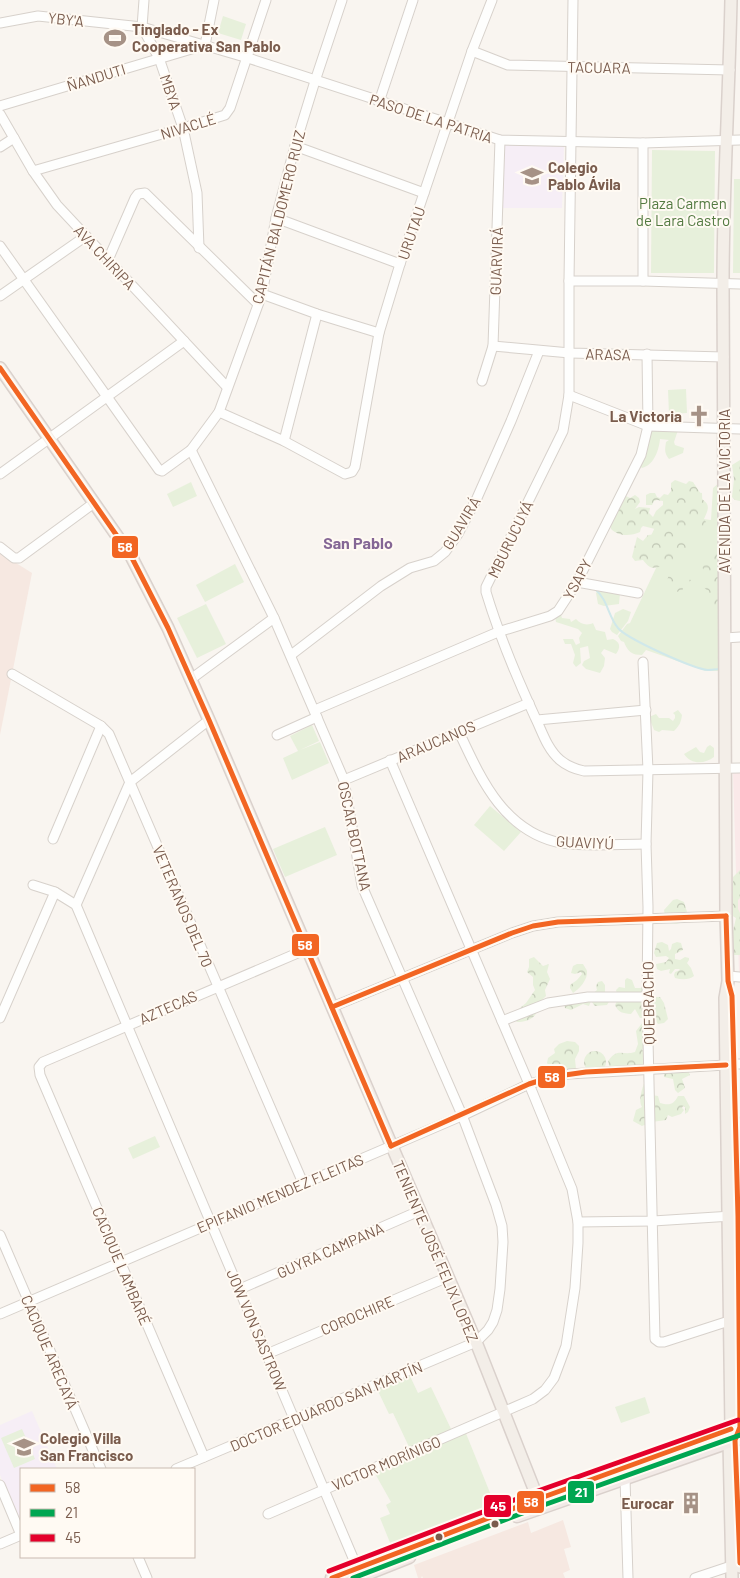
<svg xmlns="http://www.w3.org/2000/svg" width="740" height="1578" font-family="Barlow,sans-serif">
	<defs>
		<pattern id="forest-crowns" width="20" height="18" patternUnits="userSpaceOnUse" patternTransform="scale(1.25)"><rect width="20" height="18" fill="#e7f0db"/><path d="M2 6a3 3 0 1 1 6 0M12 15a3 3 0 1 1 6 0" fill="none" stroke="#c0c6b4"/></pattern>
	</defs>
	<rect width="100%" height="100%" fill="#f9f5f0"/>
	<g fill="#f6e8e1">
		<polygon points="0,553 32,573 0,735"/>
		<polygon points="563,1520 571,1547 564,1549 570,1570 563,1573 565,1578 423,1578 422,1576 421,1578 418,1578 414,1565 528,1522 531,1533"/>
	</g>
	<g fill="#f6eef6">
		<polygon points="501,144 564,145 562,208 499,208"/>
		<polygon points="32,1411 57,1469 21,1469 21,1526 0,1475 0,1425"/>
	</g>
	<polygon fill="#fae9e9" points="733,772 740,773 740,973 739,973"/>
	<g fill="#e7f0db">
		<polygon points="223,16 246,24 241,40 218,33"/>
		<polygon points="652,150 715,151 714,273 651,273"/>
		<polygon points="734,179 740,179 740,273 733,273"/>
		<polygon points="686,389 687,413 669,414 668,390"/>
		<path d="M653,430H678L674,442L675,445L684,448L683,453L669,459C664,453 665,449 666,442L669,440L660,439C659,450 654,465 642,468L638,465L648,433Z"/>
		<polygon points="191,482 197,496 173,507 167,494"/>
		<path d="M719,483L723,671H706L646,650L642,655C632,655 628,652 624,642L621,641L618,636L627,624L630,623L657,566L641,557L673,489L702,493L703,519L711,520L713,488Z"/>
		<polygon points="235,564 244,582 205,602 196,585"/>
		<polygon points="599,590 620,593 619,604 604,606 598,604 596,593"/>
		<polygon points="206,604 226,644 197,658 177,618"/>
		<polygon points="623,609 631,612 628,621 617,635 612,632 610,629 615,613"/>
		<path d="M561,615L562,618L570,619L571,622L576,619C580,624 587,626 593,623L596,630L605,632L607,640L613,639C620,642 621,647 616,654L604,649L601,653L605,658L604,666L600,673L586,669L582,665L584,661L590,658L588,646L580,648L581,663L576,667L573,663L575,655L571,644H565L563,639H573L576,645L580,643L579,638L582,633L578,629L556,622L555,616Z"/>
		<path d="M678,710L682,715C681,723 679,726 674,731L662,730L659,732L654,730L649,717L656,714L659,718H669L673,721L675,718V715L673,713Z"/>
		<polygon points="312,725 319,741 300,750 320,742 329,763 292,780 283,758 298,751 290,736"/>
		<path d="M710,745L714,748V757C705,764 691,765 684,754L696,747L700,752L704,753L707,747Z"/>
		<polygon points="490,806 521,832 504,851 474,825"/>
		<polygon points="325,827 337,855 285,877 273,849"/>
		<polygon points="155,1136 160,1147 133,1159 128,1148"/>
		<polygon points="409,1374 418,1393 431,1387 452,1431 411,1451 393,1413 389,1414 377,1389"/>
		<polygon points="645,1397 650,1413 621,1423 615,1407"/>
		<polygon points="22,1429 35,1459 14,1468 1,1438"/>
		<polygon points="465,1431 497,1510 393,1550 380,1518 390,1514 386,1505 391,1502 373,1470"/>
	</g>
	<g fill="url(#forest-crowns)">
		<polygon points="740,460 740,501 735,500 732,497 734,479 732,465"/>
		<path d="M675,480L686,484L689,481L693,482L701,494L699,501L694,504L698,505L702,499C711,505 708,510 704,519L706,522L703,528L700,529L696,524L687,523V528C678,535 675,533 670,546L674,548L676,542H684L689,546C690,558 680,563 672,571L680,577L691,580L687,586H684L682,591L675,592L669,587L666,583L670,572L663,566C652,569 650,569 643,560L635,561L632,557L637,537L643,541L648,535L657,534L655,529L643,526L641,528L640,532C631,536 619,537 611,529C609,519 617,501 626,496L630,498L635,495L639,498L640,502L635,509L639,507L650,508L649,513L653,517L656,511L663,505V501L657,500L654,501L652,505H646V495L650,493H655L657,497L660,498L664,494L668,495L671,491V483Z"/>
		<polygon points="717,546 721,549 721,563 718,568 707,572 703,569 700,558 705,550"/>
		<path d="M716,572L719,574L722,591L717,597L719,599L720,608L717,612L711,611L706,600L711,596C708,589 701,587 699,580L705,573Z"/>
		<path d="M740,870V898L738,900V909L740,913V955H732V935L736,918C728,914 721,904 719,895L725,890L727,886L733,883V877Z"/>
		<path d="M677,899L684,902L688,915C684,925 675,925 666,922L664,910L673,900Z"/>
		<path d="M662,942L668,945L669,951L671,949L672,944L677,942L681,943L683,950L675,954V959L680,960L685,957L689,958V960L687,963L691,968L694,976C689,980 682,980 675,978L674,975L675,972L680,970L679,969H675L671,974L669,973L670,969L661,971L657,969L656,964L666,962L669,958L666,956L656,957L654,953L657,943Z"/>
		<path d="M534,957L543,966L549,964L547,972L550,979L545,990L546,996L542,1000L535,1004L537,1012C533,1020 525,1022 517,1022L515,1020L520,1008L526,1003L535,990L533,985V977L527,972L529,967V959Z"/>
		<path d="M577,964H583C584,966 587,970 587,971C588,980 579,989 573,993L570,988V985L577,980L582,974L581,972L575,974L571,973L573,966Z"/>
		<path d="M627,978L632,980L635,988H641L643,986L645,1017L640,1018L635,1009L631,1014C622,1013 619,1013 615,1005L618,999L616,990L619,987L625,988V980Z"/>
		<polygon points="602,981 605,985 605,993 610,1000 607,1005 595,1006 591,1001 589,1006 583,1004 571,1010 565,1008 563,1001 565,996 572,994 576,996 592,994 597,990 596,986 598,982"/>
		<polygon points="655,997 660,997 664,1003 668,1019 664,1023 658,1024 650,1012 650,1000"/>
		<path d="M643,1022L650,1024L653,1032L642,1050L645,1052L648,1060L640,1074L635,1076L634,1073L610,1069L608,1061C618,1047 622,1056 635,1052L638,1044L636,1031Z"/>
		<polygon points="567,1041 575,1042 579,1046 579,1051 575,1059 576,1069 571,1072 565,1070 561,1073 554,1073 547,1063 548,1058 555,1053 554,1049 559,1044"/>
		<circle cx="595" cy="1062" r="11"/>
		<polygon points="685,1070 688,1070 690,1075 682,1079 685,1088 678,1093 675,1090 673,1079 664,1077 664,1074 667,1071 678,1071 680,1073"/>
		<path d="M645,1081L652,1095L658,1096L660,1103C670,1106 674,1104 678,1096H684L690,1107L688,1112L685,1114V1107L683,1106L682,1108L684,1110L681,1114L672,1117L668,1115L666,1120L652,1122L642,1126L633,1121L636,1110L642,1107C638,1101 642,1088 645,1081Z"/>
	</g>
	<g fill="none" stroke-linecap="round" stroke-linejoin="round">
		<path stroke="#d0e8ea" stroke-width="2" d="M595,589C608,600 608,616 618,628C627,639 694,669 708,670C712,670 716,669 720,669"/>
		<g stroke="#d7d1cb" stroke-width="11">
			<g id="minor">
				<polyline points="144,0 142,27 159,58 183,128 197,193 199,248"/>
				<path d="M573,0L569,281V395L563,431L486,587V592C499,635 516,676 535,717C542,731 547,749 560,760C567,766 575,769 584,771L740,768"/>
				<polyline points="0,23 38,16 142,27 248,58 500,140 643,143 740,140"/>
				<polyline points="472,51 508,65 730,70"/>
				<polyline points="379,102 413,0"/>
				<polyline points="0,106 205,45 214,0"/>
				<polyline points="0,114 33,171 57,205 227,387"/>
				<polyline points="295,146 424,193"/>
				<polyline points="0,147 14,138"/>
				<polyline points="33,171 183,128 225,115 230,108 266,0"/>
				<polyline points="276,218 400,264"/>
				<polyline points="0,246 159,470 162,471 191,450 219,412 262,294 276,218 295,146 315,81 342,0"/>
				<polyline points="108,260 135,198 138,194 145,193 258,304"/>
				<polyline points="569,281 643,281 740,284"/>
				<polyline points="643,281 643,143"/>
				<polyline points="262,294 317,314 379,333"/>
				<polyline points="0,296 86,236"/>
				<polyline points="493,346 570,353 724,357"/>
				<polyline points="482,381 493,346 500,140"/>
				<polyline points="569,395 648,426 740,429"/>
				<polyline points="219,412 284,441 345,474 352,472 355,467 379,333 400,264 472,51 492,0"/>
				<polyline points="284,441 317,314"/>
				<polyline points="0,474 184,341"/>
				<polyline points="0,547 14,558 19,558 94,503"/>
				<polyline points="577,582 638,593"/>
				<polyline points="725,638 740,637"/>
				<polyline points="291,655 381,586 410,568 434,561 445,552 458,534 477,498 511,421 539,351"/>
				<polyline points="643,662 648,770 646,844 648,907 647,997 655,1339 659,1342 664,1342 735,1319"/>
				<polyline points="12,674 101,726 109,734 303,1183"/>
				<polyline points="191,679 274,618"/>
				<polyline points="315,710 498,632 550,616 558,611 577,582 641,455 648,426 647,354"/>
				<polyline points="537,720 646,710"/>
				<path d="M459,732C481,779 504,832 561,843C589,847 619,844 646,844"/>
				<polyline points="277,735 317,717"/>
				<polyline points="344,780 529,703"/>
				<polyline points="53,839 101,726"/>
				<polyline points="33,885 55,892 76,905 359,1572"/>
				<polyline points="76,905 130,782 209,720"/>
				<polyline points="728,976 740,977"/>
				<polyline points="332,1007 512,933 533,926 558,922 726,916"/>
				<polyline points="0,1018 55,892"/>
				<polyline points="502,1021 548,1003 588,997 647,997"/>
				<polyline points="733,1064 740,1064"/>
				<polyline points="578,1222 653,1221 732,1216"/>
				<polyline points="0,1235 101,1469"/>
				<polyline points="240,1289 419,1211"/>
				<polyline points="0,1314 466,1114 529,1084 569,1074 726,1065"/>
				<polyline points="267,1354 448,1277"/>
				<polyline points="204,1457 40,1075 39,1067 43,1062 307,949"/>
				<polyline points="176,1469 476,1342 488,1330 493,1322 497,1310 500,1289 503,1242 502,1226 496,1205 462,1115 362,886 344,780 274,618 191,450"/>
				<polyline points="625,1478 628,1578"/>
				<polyline points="0,1485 21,1535"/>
				<polyline points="268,1514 533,1399 545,1390 554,1378 566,1346 575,1288 578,1243 578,1222 572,1189 529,1084 390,760"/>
				<polyline points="0,1544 21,1535"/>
				<polyline points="138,1557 147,1578"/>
				<polyline points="695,1578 737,1564"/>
			</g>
		</g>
		<g stroke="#dad1cc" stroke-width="14">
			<g id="major">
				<path d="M731,0C729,95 723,190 723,285C723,496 726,706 726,916L728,981L725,998L731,1429L729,1442L732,1578"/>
				<polyline points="0,368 131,556 168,628 209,720 476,1342 538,1499"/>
				<polyline points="735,1122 740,1351 740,1427 737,1436"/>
				<polyline points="738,1501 740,1567"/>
			</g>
		</g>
		<g stroke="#dad1cc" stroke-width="15">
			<g id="highway">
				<polyline points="517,1516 740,1438"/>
				<polyline points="332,1578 538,1499 731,1429 740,1427"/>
				<polyline points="356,1578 409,1557"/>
			</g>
		</g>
		<use href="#minor" stroke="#fefefd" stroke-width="9"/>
		<use href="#major" stroke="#f3eee8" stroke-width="11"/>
		<use href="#highway" stroke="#f2eae7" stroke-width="12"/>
		<g stroke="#fffaf3" stroke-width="9">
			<g id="bus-1">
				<polyline points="0,368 131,556 168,628 209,720 391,1146"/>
				<polyline points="726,916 728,981 732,996 738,1216 740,1427 735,1440 740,1563"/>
				<polyline points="332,1007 512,933 533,926 558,922 726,916"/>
				<polyline points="391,1146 529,1084 551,1077 586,1072 726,1065"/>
				<polyline points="332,1578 538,1499 731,1429"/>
			</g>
		</g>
		<g stroke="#fffaf3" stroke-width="9">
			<polyline id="bus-2" points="353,1578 541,1506 740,1435"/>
		</g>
		<g stroke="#fffaf3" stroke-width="9">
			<polyline id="bus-3" points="329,1571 535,1492 738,1420"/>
		</g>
		<use href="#bus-1" stroke="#f26522" stroke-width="5"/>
		<use href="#bus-2" stroke="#00a651" stroke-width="5"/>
		<use href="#bus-3" stroke="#e4002b" stroke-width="5"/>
	</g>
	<defs>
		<g id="stadium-bare" transform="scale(1.725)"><path d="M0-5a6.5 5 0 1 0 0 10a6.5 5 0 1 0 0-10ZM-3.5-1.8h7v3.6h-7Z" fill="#a69286" stroke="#fffaf3" stroke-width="2.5" paint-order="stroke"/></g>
		<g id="school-bare" transform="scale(1.725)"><path d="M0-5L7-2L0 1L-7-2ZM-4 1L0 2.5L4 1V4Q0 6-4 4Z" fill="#a69286" stroke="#fffaf3" stroke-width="2.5" paint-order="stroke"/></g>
		<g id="church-bare" transform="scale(1.725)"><path d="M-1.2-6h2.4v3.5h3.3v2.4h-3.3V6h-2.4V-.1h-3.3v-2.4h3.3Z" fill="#a69286" stroke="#fffaf3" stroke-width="2.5" paint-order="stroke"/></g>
		<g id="building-bare" transform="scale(1.725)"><path d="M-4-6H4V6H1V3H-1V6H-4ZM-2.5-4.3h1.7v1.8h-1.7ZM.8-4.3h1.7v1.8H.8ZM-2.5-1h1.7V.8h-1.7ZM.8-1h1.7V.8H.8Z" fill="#a69286" stroke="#fffaf3" stroke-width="2.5" paint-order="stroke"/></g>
	</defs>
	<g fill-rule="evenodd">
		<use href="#stadium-bare" x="115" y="38"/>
		<use href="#school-bare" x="532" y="176"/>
		<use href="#church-bare" x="699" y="416"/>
		<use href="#school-bare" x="24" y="1447"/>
		<use href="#building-bare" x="691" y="1503"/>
	</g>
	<g fill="#7a5c4d" stroke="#fffaf3" stroke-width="2">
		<circle cx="495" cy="1524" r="4.5"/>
		<circle cx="439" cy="1537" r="4.5"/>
	</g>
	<g text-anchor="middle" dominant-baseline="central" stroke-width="4" stroke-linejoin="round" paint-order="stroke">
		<g font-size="15" fill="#7a5c4d" stroke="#fffaf3">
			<text transform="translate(66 19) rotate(6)">YBY'A</text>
			<text transform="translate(599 67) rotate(1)">TACUARA</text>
			<text transform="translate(96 77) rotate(-17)">ÑANDUTI</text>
			<text transform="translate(171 92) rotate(71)">MBYA</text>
			<text transform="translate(431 118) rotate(18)">PASO DE LA PATRIA</text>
			<text transform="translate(188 126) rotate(-17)">NIVACLÉ</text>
			<text transform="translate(278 217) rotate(-76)">CAPITÁN BALDOMERO RUIZ</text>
			<text transform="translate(411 233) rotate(-71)">URUTAU</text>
			<text transform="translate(105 257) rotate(47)">AVA CHIRIPA</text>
			<text transform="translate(496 261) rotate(-88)">GUARVIRÁ</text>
			<text transform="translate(608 354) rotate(1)">ARASA</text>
			<text transform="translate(724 491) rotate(-90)">AVENIDA DE LA VICTORIA</text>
			<text transform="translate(461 523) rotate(-59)">GUAVIRÁ</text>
			<text transform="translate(510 539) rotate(-64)">MBURUCUYÁ</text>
			<text transform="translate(577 579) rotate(-62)">YSAPY</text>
			<text transform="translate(436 741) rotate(-23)">ARAUCANOS</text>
			<text transform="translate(355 836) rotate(78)">OSCAR BOTTANA</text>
			<text transform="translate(585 842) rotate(3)">GUAVIYÚ</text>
			<text transform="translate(183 906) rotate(67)">VETERANOS DEL 70</text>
			<text transform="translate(648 1003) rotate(-91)">QUEBRACHO</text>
			<text transform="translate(168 1007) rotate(-24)">AZTECAS</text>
			<text transform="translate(280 1193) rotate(-23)">EPIFANIO MENDEZ FLEITAS</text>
			<text transform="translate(330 1250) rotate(-24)">GUYRA CAMPANA</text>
			<text transform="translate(436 1251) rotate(67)">TENIENTE JOSÉ FELIX LOPEZ</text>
			<text transform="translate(122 1266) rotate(67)">CACIQUE LAMBARÉ</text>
			<text transform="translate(357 1315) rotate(-23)">COROCHIRE</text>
			<text transform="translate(257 1330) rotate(67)">JOW VON SASTROW</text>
			<text transform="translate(50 1352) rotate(67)">CACIQUE ARECAYÁ</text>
			<text transform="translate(326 1406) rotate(-23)">DOCTOR EDUARDO SAN MARTÍN</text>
			<text transform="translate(386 1463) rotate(-23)">VICTOR MORÍNIGO</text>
		</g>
		<g font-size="15" font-weight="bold" fill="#7a5c4d" stroke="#fffaf3" text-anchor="start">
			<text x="132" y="29">Tinglado - Ex<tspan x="132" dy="17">Cooperativa San Pablo</tspan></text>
			<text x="548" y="167">Colegio<tspan x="548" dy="17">Pablo Ávila</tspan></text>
			<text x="682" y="416" text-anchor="end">La Victoria</text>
			<text x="40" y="1438">Colegio Villa<tspan x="40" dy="17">San Francisco</tspan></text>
			<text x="674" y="1503" text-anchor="end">Eurocar</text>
		</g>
		<g font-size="15" fill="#537a41" stroke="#fffaf3">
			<text x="683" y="203">Plaza Carmen<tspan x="683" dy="17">de Lara Castro</tspan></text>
		</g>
		<g font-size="16" font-weight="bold" fill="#846695" stroke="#fffaf3">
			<text x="358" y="542">San Pablo</text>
		</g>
	</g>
	<g stroke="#fffaf3" stroke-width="2">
		<rect x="111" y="535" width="28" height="24" rx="5" fill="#f26522"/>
		<rect x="291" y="933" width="29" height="24" rx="5" fill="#f26522"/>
		<rect x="537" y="1065" width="29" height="24" rx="5" fill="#f26522"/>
		<rect x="567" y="1480" width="28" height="24" rx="5" fill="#00a651"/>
		<rect x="516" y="1490" width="29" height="24" rx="5" fill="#f26522"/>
		<rect x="483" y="1494" width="29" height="24" rx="5" fill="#e4002b"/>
	</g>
	<g font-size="14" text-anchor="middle" font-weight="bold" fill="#fff">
		<text x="125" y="552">58</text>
		<text x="305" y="950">58</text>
		<text x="552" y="1082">58</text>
		<text x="581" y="1497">21</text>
		<text x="531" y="1507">58</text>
		<text x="498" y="1511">45</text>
	</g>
	<rect x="20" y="1468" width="175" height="90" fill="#fffaf3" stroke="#cabbb1"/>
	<rect x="30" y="1484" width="25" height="8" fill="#f26522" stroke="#cabbb1"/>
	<text x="65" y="1493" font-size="15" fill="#7a5c4d">58</text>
	<rect x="30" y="1509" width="25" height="8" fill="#00a651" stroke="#cabbb1"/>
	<text x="65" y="1518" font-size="15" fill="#7a5c4d">21</text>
	<rect x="30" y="1534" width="25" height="8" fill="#e4002b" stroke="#cabbb1"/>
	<text x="65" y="1543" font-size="15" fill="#7a5c4d">45</text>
</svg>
